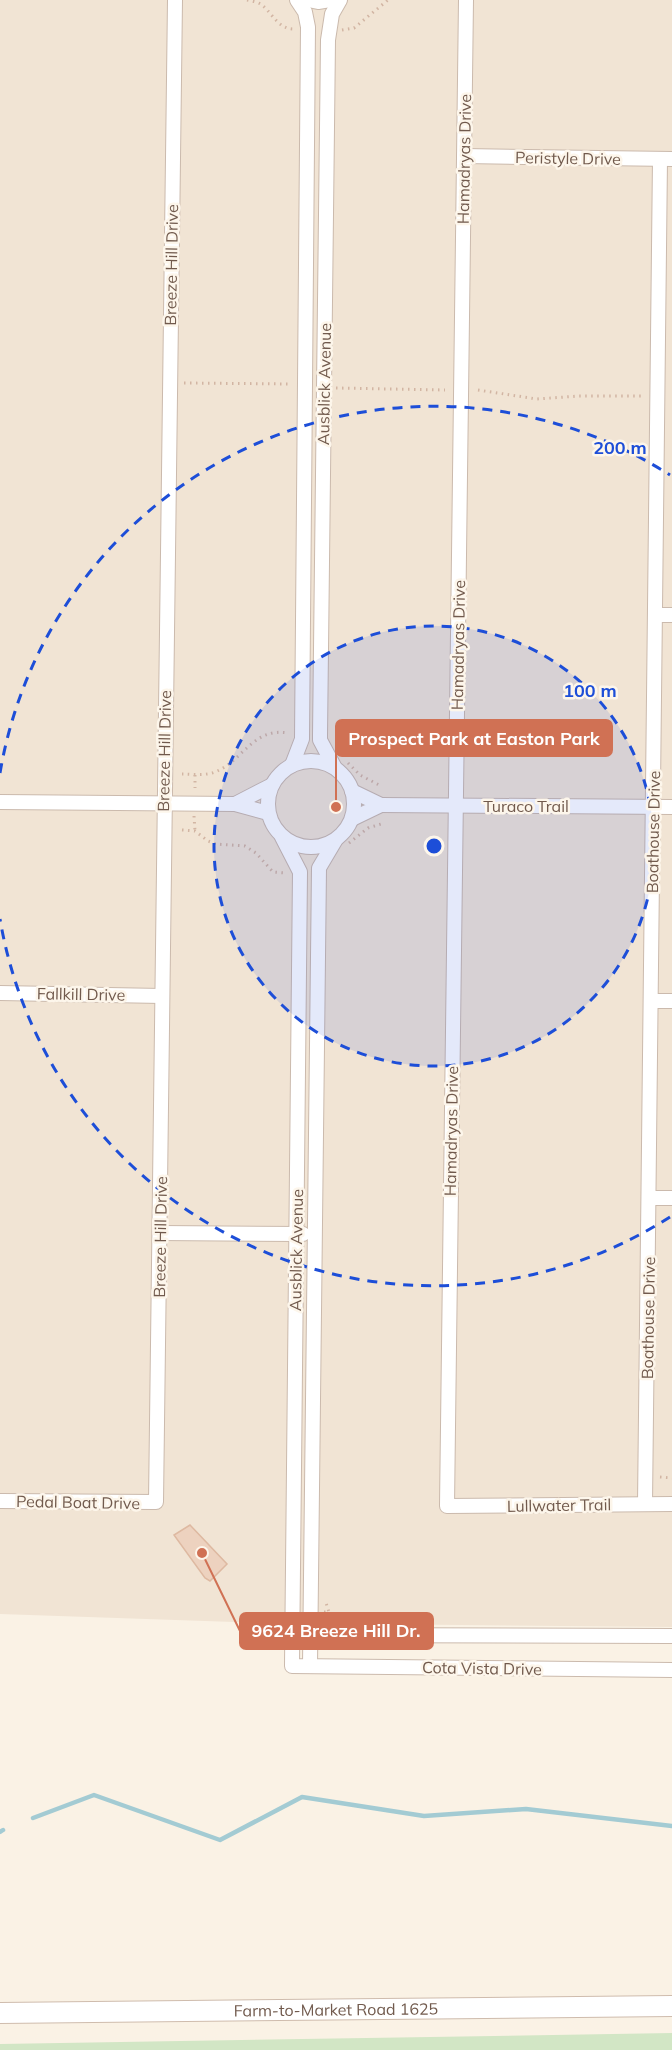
<svg xmlns="http://www.w3.org/2000/svg" width="672" height="2050" font-family="Mulish,sans-serif">
	<rect width="100%" height="100%" fill="#faf2e5"/>
	<polygon fill="#f1e4d4" points="0,0 672,0 672,1627 262,1623 0,1614"/>
	<polygon fill="#d2e6c5" points="672,2033 672,2050 0,2050 0,2044"/>
	<g fill="none" stroke-linecap="round" stroke-linejoin="round">
		<g stroke="#a3cbd3" stroke-width="4.5">
			<polyline points="33,1818 94,1795 220,1840 302,1797 424,1816 526,1809 672,1826"/>
			<polyline points="0,1832 3,1830"/>
		</g>
	</g>
	<polygon fill="#edd2bf" stroke="#deb9a1" stroke-width="1.5" points="190,1525 227,1564 210,1581 205,1578 174,1535"/>
	<g fill="none" stroke-linecap="round" stroke-linejoin="round">
		<g stroke="#cbbaad" stroke-width="16">
			<g id="street">
				<polyline points="308,0 318,2 330,0"/>
				<polyline points="466,0 447,1506 672,1504"/>
				<polyline points="464,156 672,159"/>
				<polyline points="655,615 672,615"/>
				<circle cx="311" cy="804" r="43"/>
				<polyline points="292,765 302,739 308,27 305,12 297,0"/>
				<polyline points="335,768 320,740 320,736 328,40 332,14 340,0"/>
				<polyline points="0,802 235,804"/>
				<polyline points="381,805 672,807"/>
				<polyline points="268,813 235,804 272,785"/>
				<polyline points="352,819 381,805 352,791"/>
				<polyline points="282,837 300,872 292,1666 672,1670"/>
				<polyline points="0,993 162,996"/>
				<polyline points="651,1001 672,1001"/>
				<polyline points="650,1198 672,1198"/>
				<polyline points="160,1233 303,1234"/>
				<polyline points="0,1501 156,1502 175,0"/>
				<polyline points="645,1504 660,159"/>
				<polyline points="302,1635 672,1636"/>
				<polyline points="310,1666 319,868 335,841"/>
			</g>
		</g>
		<g stroke="#cfbcad" stroke-width="22">
			<g id="secondary">
				<path id="s1" d="M0,2013L672,2006"/>
			</g>
		</g>
		<g stroke="#d2b5a3" stroke-width="3" stroke-dasharray="1.5 4.5" stroke-linecap="butt">
			<path d="M247,0C252,1 258,2 262,5C273,14 278,29 294,29"/>
			<polyline points="342,30 354,28 388,0"/>
			<polyline points="184,383 292,384"/>
			<polyline points="336,388 445,390"/>
			<polyline points="478,390 537,399 579,396 644,396"/>
			<polyline points="348,763 360,775 381,786"/>
			<path d="M182,774C192,774 205,776 215,772C243,761 253,727 288,733"/>
			<polyline points="195,775 195,788"/>
			<polyline points="194,816 195,831"/>
			<polyline points="182,830 195,831 208,841 216,844 245,846 256,853 273,872 285,873"/>
			<polyline points="349,843 368,828 381,824"/>
			<polyline points="660,1477 672,1478"/>
			<polyline points="324,1612 329,1612 325,1600"/>
		</g>
		<use href="#street" stroke="#fff" stroke-width="14"/>
		<use href="#secondary" stroke="#fff" stroke-width="20"/>
	</g>
	<circle cx="434" cy="846" r="220" fill="#1d4ed8" fill-opacity=".12"/>
	<g fill="none" stroke="#1d4ed8" stroke-width="3" stroke-dasharray="10 8">
		<circle cx="434" cy="846" r="220"/>
		<path d="M670 1217A440 440 0 0 1 0 919M0 773A440 440 0 0 1 670 475"/>
	</g>
	<g text-anchor="middle" dominant-baseline="central" stroke-width="5" stroke-linejoin="round" paint-order="stroke">
		<g font-size="16" fill="#715a4d" stroke="#fdf6eb">
			<text transform="translate(568 158) rotate(1)">Peristyle Drive</text>
			<text transform="translate(464 159) rotate(-89)">Hamadryas Drive</text>
			<text transform="translate(171 265) rotate(-89)">Breeze Hill Drive</text>
			<text transform="translate(324 384) rotate(-89)">Ausblick Avenue</text>
			<text transform="translate(458 645) rotate(-89)">Hamadryas Drive</text>
			<text transform="translate(164 751) rotate(-89)">Breeze Hill Drive</text>
			<text x="526" y="806">Turaco Trail</text>
			<text transform="translate(653 832) rotate(-89)">Boathouse Drive</text>
			<text transform="translate(81 994) rotate(1)">Fallkill Drive</text>
			<text transform="translate(451 1131) rotate(-89)">Hamadryas Drive</text>
			<text transform="translate(160 1237) rotate(-89)">Breeze Hill Drive</text>
			<text transform="translate(296 1250) rotate(-89)">Ausblick Avenue</text>
			<text transform="translate(648 1318) rotate(-89)">Boathouse Drive</text>
			<text transform="translate(78 1502) rotate(1)">Pedal Boat Drive</text>
			<text transform="translate(559 1505) rotate(-1)">Lullwater Trail</text>
			<text transform="translate(482 1668) rotate(1)">Cota Vista Drive</text>
			<text stroke="none"><textPath href="#s1" startOffset="336">Farm-to-Market Road 1625</textPath></text>
		</g>
	</g>
	<circle cx="434" cy="846" r="9" fill="#1d4ed8" stroke="#fdf6eb" stroke-width="3"/>
	<g font-size="18" text-anchor="middle" font-weight="bold" fill="#1d4ed8" stroke="#fdf6eb" stroke-width="5" stroke-linejoin="round" paint-order="stroke">
		<text x="620" y="454">200 m</text>
		<text x="590" y="697">100 m</text>
	</g>
	<path fill="none" stroke="#d07154" stroke-width="2" d="M336 807L336 738M202 1553L240 1631"/>
	<g fill="#d07154" stroke="#fdf6eb" stroke-width="2">
		<circle cx="336" cy="807" r="6"/>
		<circle cx="202" cy="1553" r="6"/>
	</g>
	<g fill="#d07154" stroke="#d07154" stroke-width="2">
		<rect x="336" y="720" width="276" height="36" rx="6"/>
		<rect x="240" y="1613" width="193" height="36" rx="6"/>
	</g>
	<g font-size="18" text-anchor="middle" font-weight="bold" fill="#fff">
		<text x="474" y="745">Prospect Park at Easton Park</text>
		<text x="336" y="1637">9624 Breeze Hill Dr.</text>
	</g>
</svg>
